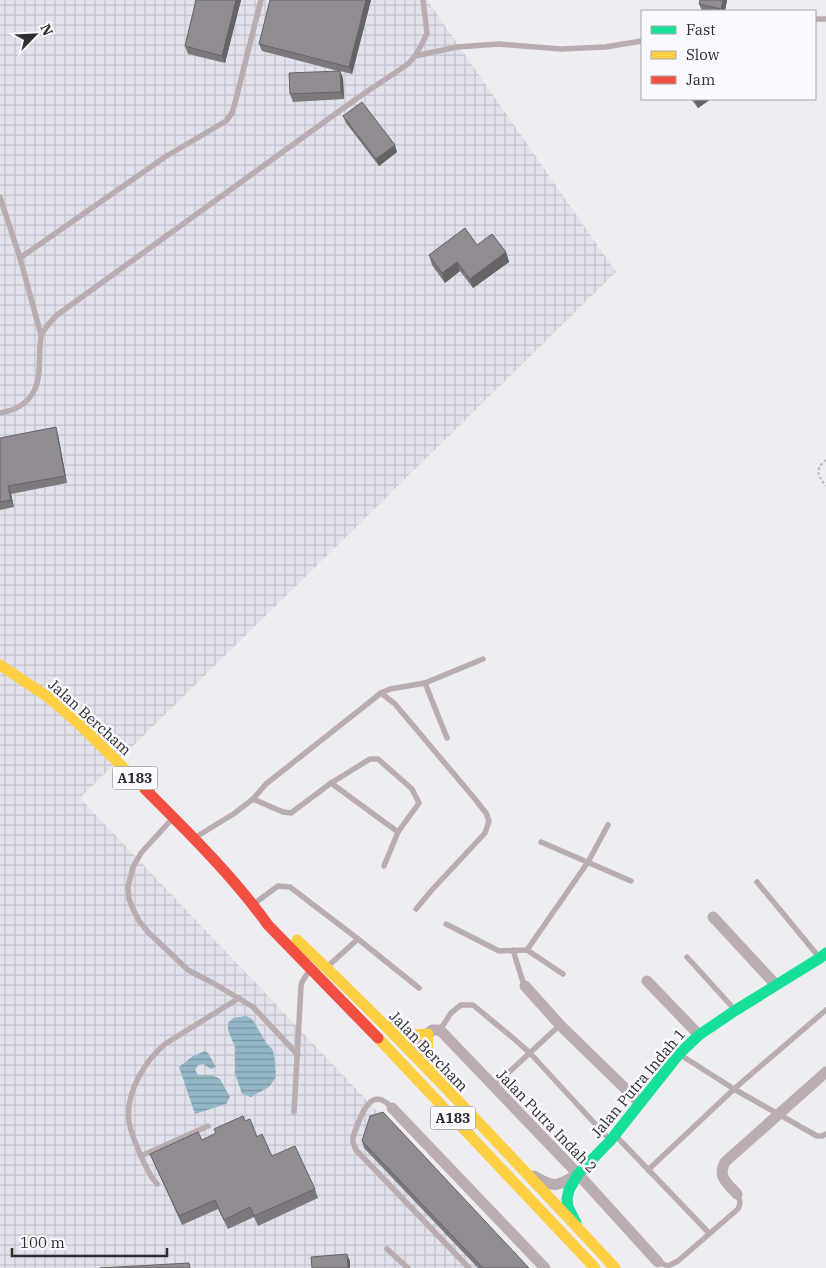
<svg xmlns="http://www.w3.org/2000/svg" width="826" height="1268" font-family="'IBM Plex Serif',serif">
	<defs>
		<pattern id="industrial-grid" width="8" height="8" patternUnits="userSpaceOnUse" patternTransform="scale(1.25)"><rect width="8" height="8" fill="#e2e2ec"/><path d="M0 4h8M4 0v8" fill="none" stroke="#c2c2cb"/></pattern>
		<pattern id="water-rules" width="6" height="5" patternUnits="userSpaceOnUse" patternTransform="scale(1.25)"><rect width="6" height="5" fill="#93b7c7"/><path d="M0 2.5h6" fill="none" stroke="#7895a2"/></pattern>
	</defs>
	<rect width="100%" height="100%" fill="#eeeef2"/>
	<polygon fill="url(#industrial-grid)" points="0,0 427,0 616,272 80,798 526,1268 0,1268"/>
	<g fill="url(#water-rules)">
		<polygon points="246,1016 252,1019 267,1044 273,1050 275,1062 276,1077 269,1087 251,1097 242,1094 235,1073 235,1047 228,1030 228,1023 233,1018"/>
		<polygon points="205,1051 208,1053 216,1067 211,1069 203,1064 198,1065 195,1070 198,1075 212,1075 220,1079 230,1097 226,1104 195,1114 179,1067 193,1056"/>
	</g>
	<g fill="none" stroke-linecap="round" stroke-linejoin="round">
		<path stroke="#b8b2b5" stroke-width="2" stroke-dasharray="2.5 2.5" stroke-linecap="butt" d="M826,460C814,470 818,476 826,486"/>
		<g stroke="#baadb1" stroke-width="5.5">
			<polyline points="815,19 826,19"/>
			<polyline points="415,56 457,47 499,44 561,49 605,47 642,41"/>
			<polyline points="0,197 20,258 41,335"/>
			<polyline points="20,258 165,157 226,121 232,113 235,103 261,0"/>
			<path d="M0,413C23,409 37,397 39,372C40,361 39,348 41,337C43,329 51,321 57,315L356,99L408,64L415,56L422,44L427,33L423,0"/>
			<polyline points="425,683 447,738"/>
			<polyline points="381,693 395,704 475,799 486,813 489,821 485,833 431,891 416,909"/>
			<polyline points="331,783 398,832"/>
			<polyline points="253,799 283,812 291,813 331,783 370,759 378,759 412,789 419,803 398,832 384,866"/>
			<polyline points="172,819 141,853 133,867 128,887 129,899 133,909 139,921 149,933 188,970 213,983 253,1007 298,1055"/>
			<polyline points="196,837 235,813 253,799 266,784 381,693 390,689 425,683 483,659"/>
			<polyline points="541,842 631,881"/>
			<polyline points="757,882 819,957"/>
			<polyline points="255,903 278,886 290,887 358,939 419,988"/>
			<polyline points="446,924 499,951 527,950 588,862 608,825"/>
			<polyline points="513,950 523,982 525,986"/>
			<polyline points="527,950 563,974"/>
			<polyline points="687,957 734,1009"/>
			<polyline points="328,966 358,939"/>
			<polyline points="440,1030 451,1013 461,1005 473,1005 513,1038 530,1053 609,1139"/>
			<polyline points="679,1054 734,1089 817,1136 822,1136 826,1134"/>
			<polyline points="494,1086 560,1025"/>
			<path d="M392,1108C369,1082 359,1121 353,1137V1142L356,1150L469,1268"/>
			<polyline points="294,1112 301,986 302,982 309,971"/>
			<polyline points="615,1135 709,1233"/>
			<polyline points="141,1156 208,1126"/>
			<polyline points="648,1170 734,1089 826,1010"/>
			<path d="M157,1184C149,1175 145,1165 140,1154C136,1144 131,1133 129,1122C125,1094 144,1062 165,1044L239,998"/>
			<polyline points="387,1249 408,1268"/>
			<path d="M658,1262L668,1266L678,1261L738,1209C741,1203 740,1200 737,1194"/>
		</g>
		<g stroke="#baadb1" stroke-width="11">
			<polyline points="713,917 776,985"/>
			<polyline points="647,981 699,1035"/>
			<polyline points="525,986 560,1025 640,1103"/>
			<polyline points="410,1051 432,1030 440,1030 578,1174 658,1262"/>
			<polyline points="392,1108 545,1268"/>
			<path d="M534,1176C555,1189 558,1186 578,1174"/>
			<path d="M737,1194C727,1183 717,1177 725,1162L826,1072"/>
		</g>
		<polyline stroke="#16e098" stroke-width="11" points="576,1223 568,1207 567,1199 569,1190 578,1174 610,1141 679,1054 699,1035 736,1010 820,958 826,953"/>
		<g stroke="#ffcf43" stroke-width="11">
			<polyline points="0,665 48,697 76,721 145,789"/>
			<path d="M297,940C408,1044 511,1157 615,1268"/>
			<path d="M389,1027C402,1035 413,1036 428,1034L427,1054L433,1073"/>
			<polyline points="378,1038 595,1268"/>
		</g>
		<path stroke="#f24e42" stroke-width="11" d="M145,789C188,832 233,876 268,925L378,1038"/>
	</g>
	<g fill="#7d787e">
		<polygon points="196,0 241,0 225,63 188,54 185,46"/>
		<polygon points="270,0 371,0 352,74 340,71 343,78 344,99 293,102 290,94 338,71 262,51 259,44"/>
		<polygon points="727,0 725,11 702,11 699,4"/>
		<polygon points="691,99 711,99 698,108"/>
		<polygon points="343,116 397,152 379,166 346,123"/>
		<polygon points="477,245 506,252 509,262 473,288 460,271 445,283 432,265 429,255"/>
		<polygon points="58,435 67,483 11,494 14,507 0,510 0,438"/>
		<polygon points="245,1121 272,1156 315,1189 318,1198 258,1226 254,1217 228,1229 218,1209 182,1225 154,1163 150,1154 202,1140"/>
		<polygon points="362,1141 529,1268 478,1268 364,1148"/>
	</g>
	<g fill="#666267">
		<polygon points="236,0 241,0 225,63 222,56"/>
		<polygon points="366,0 371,0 352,74 349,67"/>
		<polygon points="723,0 727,0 725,11 722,11 721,9"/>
		<polygon points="340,71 343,78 344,99 341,92"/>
		<polygon points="698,99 711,99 698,108 695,101"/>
		<polygon points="395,145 397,152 379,166 376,159"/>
		<polygon points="506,252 509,262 473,288 470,279"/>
		<polygon points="457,262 460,271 445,283 442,273"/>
		<polygon points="56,427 58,435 67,483 65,476"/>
		<polygon points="8,486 11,494 14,507 11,500"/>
		<polygon points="347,1254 350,1261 350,1268 348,1268"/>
	</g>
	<g fill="#918c93" stroke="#666267">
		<polygon points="196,0 236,0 222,56 185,46"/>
		<polygon points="270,0 366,0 349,67 259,44"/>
		<polygon points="700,0 723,0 721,9 699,4"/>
		<polygon points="340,71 341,92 290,94 289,73"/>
		<polygon points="362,102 395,145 376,159 343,116"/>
		<polygon points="465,228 477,245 492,234 506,252 470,279 457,262 442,273 429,255"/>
		<polygon points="56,427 65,476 8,486 11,500 0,502 0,438"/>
		<polygon points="383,1112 529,1268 483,1268 362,1141 370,1116"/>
		<polygon points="243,1116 245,1121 250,1119 257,1137 262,1134 272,1156 295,1146 315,1189 254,1216 250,1207 224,1220 215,1200 179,1216 150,1154 198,1132 202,1140 216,1133 214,1129"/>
		<polygon points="347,1254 348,1268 312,1268 311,1257"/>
		<polygon points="189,1263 190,1268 100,1268"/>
	</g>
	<g text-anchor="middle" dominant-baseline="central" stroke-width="5" stroke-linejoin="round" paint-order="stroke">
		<g fill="#f9f9fe" stroke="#6b6b6e" stroke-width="1">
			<rect x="112.5" y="766.5" width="45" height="23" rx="4"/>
			<rect x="430.5" y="1106.5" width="45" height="23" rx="4"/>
		</g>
		<g font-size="14" font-weight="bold" fill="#2e2e31">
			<text x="135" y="778">A183</text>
			<text x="453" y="1118">A183</text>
		</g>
		<g font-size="15" fill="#2e2e31" stroke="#f9f9fe">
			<text transform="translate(90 717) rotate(42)">Jalan Bercham</text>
			<text transform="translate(429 1051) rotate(46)">Jalan Bercham</text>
			<text transform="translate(638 1083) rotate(-50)">Jalan Putra Indah 1</text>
			<text transform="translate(547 1121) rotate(46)">Jalan Putra Indah 2</text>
		</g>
	</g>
	<rect x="641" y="10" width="175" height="90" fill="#f9f9fe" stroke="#a8a8ac"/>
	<rect x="651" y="26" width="25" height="8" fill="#16e098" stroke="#a8a8ac"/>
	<text x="686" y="35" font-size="15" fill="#2e2e31">Fast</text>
	<rect x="651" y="51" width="25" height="8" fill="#ffcf43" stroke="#a8a8ac"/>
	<text x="686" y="60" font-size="15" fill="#2e2e31">Slow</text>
	<rect x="651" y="76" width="25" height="8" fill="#f24e42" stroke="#a8a8ac"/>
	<text x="686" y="85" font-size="15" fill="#2e2e31">Jam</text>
	<g transform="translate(35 35) rotate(66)" stroke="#f9f9fe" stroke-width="4" paint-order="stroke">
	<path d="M0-4L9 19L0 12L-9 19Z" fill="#2e2e31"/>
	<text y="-8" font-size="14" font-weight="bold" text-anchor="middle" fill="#2e2e31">N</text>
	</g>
	<path d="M12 1248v8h155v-8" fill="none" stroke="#2e2e31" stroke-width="2.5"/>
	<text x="20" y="1248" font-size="15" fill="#2e2e31" stroke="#f9f9fe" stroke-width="4" paint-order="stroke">100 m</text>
</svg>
